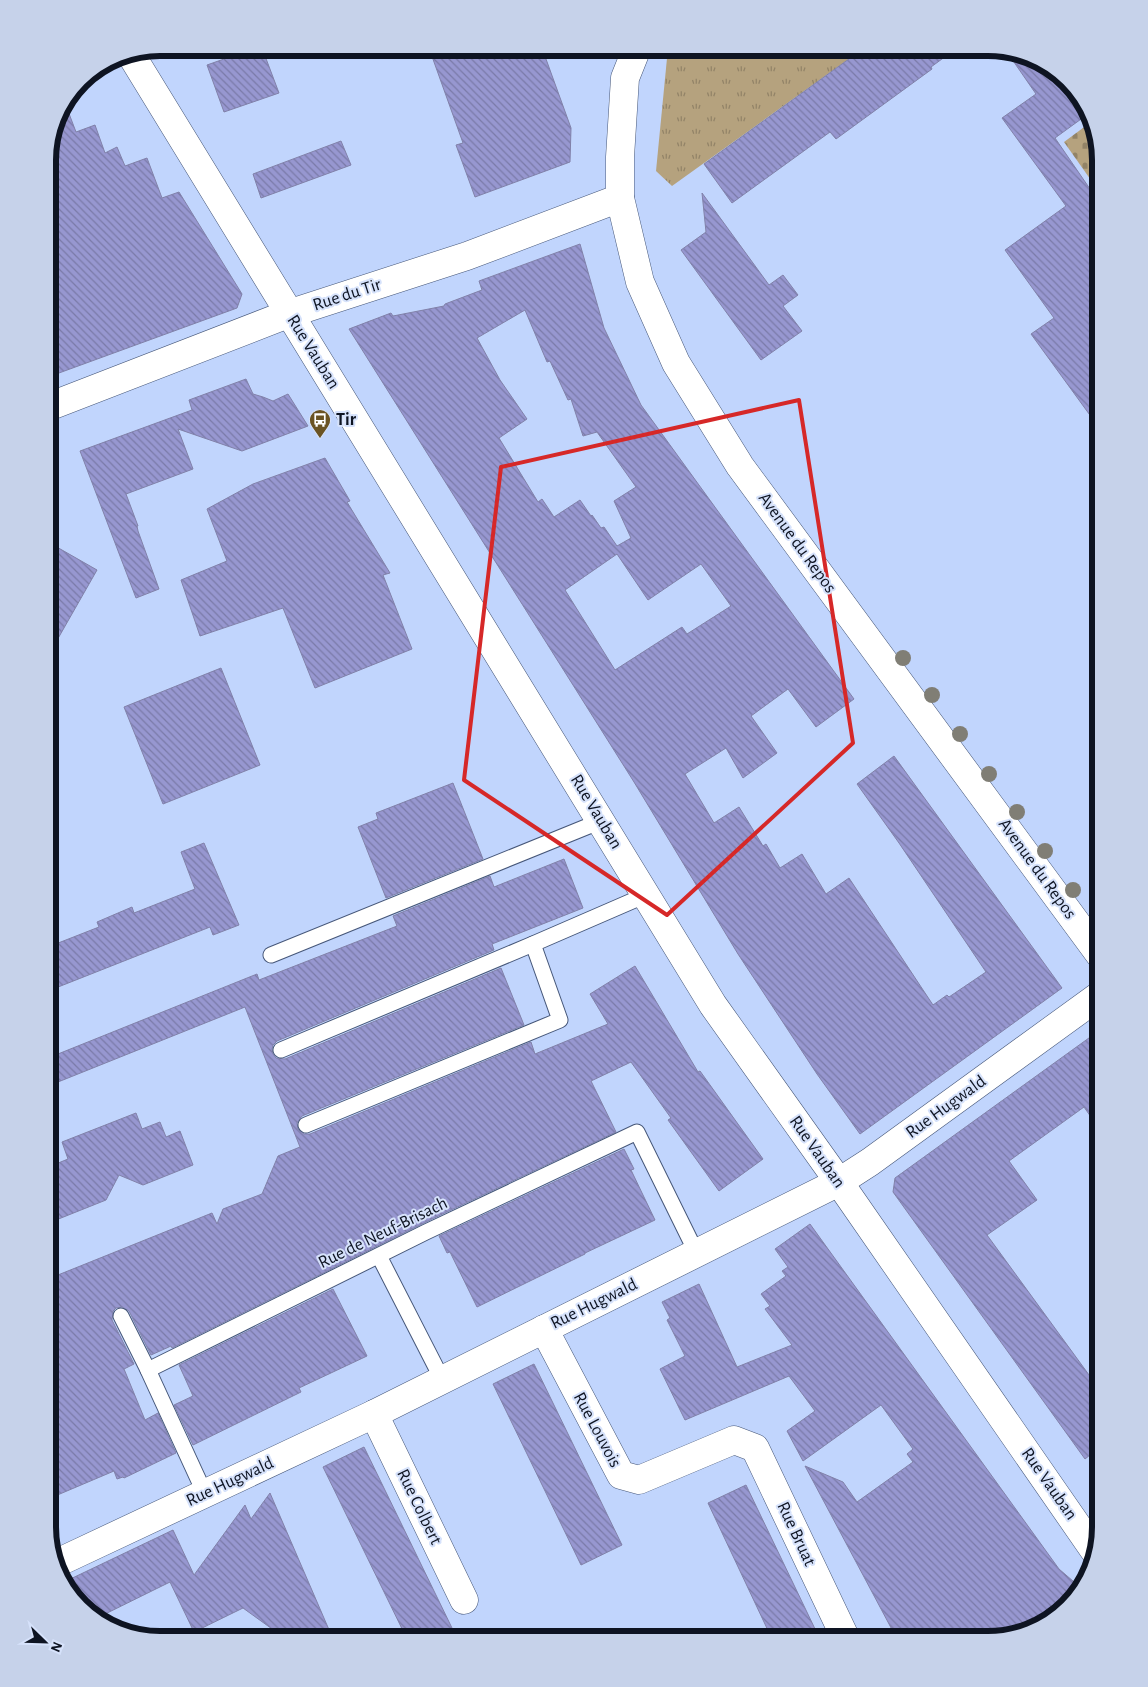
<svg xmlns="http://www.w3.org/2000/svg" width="1148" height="1687" font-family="'Alegreya Sans',sans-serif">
	<defs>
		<pattern id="cemetery-stones" width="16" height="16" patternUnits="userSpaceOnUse" patternTransform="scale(1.25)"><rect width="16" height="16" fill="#b5a27e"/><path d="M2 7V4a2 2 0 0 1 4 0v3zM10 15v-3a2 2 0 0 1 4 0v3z" fill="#928367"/></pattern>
		<pattern id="park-tufts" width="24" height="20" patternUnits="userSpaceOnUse" patternTransform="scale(1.25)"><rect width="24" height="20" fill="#b5a27e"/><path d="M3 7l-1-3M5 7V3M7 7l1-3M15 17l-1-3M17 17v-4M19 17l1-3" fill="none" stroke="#928367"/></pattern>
		<pattern id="building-back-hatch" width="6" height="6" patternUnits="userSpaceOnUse" patternTransform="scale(1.25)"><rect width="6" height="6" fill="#9797d0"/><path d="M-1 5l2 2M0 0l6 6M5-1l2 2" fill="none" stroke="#7a7aa8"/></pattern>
	</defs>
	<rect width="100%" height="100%" fill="#c1d5fd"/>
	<polygon fill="url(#cemetery-stones)" points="1091,122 1100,160 1100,193 1064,142"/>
	<polygon fill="url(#park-tufts)" points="668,48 864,48 672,186 656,171"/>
	<g fill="url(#building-back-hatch)" stroke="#8181a9" fill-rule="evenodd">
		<polygon points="255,48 262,48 279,93 224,112 207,65"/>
		<polygon points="429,48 542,48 571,128 570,162 475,197 456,145 463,143"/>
		<polygon points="864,48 957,48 931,67 932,69 836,139 830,132 732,203 704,164"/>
		<polygon points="1007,52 1050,66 1065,82 1088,114 1055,138 1090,189 1100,182 1100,429 1031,334 1054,318 1005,250 1066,206 1002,118 1036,94"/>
		<polygon points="65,103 76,132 95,125 105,153 117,147 125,166 147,158 162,198 179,192 242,294 237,308 48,377 48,153 56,117"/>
		<polygon points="341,141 351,165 261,198 253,174"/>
		<polygon points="702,193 769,285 783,275 798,295 783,306 802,331 761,360 681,250 706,232"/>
		<path d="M580,244L604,328L641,405L854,699L816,727L788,689L751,716L777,753L743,778L726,748L685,774L714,823L739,807L763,846L766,844L780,868L802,854L826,894L849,878L933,1005L947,995L949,997L986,972L899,843L857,784L894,756L1062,988L860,1134L817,1074L738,954L634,782L349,329L391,313L393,316L444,306L445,304L482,290L479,281ZM525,310L547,362L550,361L568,400L571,399L583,436L597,432L636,487L614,501L631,538L617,546L604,527L601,528L592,515L591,516L580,500L554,517L542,499L538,502L499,438L527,419L500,380L477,338ZM617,554L648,600L701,564L731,606L687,634L682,627L615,670L565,590Z"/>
		<polygon points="246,379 253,394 263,397 273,401 288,394 308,426 242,451 178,429 193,469 126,494 138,526 137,526 138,531 159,589 136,598 80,451 192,410 189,400"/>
		<polygon points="325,458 350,501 347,502 390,573 383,575 412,649 315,688 283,608 200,636 181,580 227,561 207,509 253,484"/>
		<polygon points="48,542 97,570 48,656"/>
		<polygon points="221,668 260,765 163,804 124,707"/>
		<polygon points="453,783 483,859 386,898 358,827 378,819 376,813"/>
		<polygon points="204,843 239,925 213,935 210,927 48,991 48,947 99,927 97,922 132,907 134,913 195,889 181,852"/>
		<polygon points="564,859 583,908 492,944 494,950 277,1041 273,1045 272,1049 273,1054 276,1058 285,1059 501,968 524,1025 302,1116 297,1123 298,1129 304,1134 310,1134 531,1042 535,1054 608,1024 590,994 635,966 698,1072 700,1071 763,1159 719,1191 668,1120 671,1118 631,1062 591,1081 616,1132 432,1219 172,1348 171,1346 151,1355 129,1311 122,1307 116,1308 113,1311 112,1320 134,1364 124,1369 145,1420 158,1413 176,1453 124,1478 123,1477 117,1479 114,1471 48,1499 48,1279 212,1213 217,1224 223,1209 262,1194 278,1156 300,1147 245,1007 48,1086 48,1058 257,974 259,980 397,926 393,916 490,876 494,887"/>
		<polygon points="1100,1030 1100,1130 1084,1107 1009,1161 1037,1200 987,1235 1100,1390 1100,1447 1085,1459 893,1192 895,1178"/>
		<polygon points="136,1113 142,1129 160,1122 166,1137 180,1131 193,1165 143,1185 119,1175 106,1200 56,1220 48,1198 48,1184 57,1180 51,1166 68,1159 62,1142"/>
		<polygon points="624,1149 634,1169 631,1170 655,1220 585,1253 585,1254 477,1307 450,1252 447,1253 439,1236"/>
		<polygon points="810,1224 1059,1569 1081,1588 1044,1625 988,1640 897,1639 805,1466 843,1482 857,1502 913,1462 907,1454 913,1449 881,1405 803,1461 787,1431 815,1411 789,1376 685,1420 660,1369 685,1356 667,1320 670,1318 662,1302 699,1284 737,1367 792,1345 765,1309 770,1306 761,1294 786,1276 782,1271 788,1267 775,1249"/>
		<polygon points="333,1289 367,1356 299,1388 301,1392 193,1445 174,1405 193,1396 179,1365"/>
		<polygon points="534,1364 622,1545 581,1565 493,1384"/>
		<polygon points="364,1447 452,1628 428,1639 407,1639 323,1467"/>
		<polygon points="746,1485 816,1631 798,1639 772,1639 708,1503"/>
		<polygon points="270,1493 333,1639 286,1639 243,1608 194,1632 170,1582 97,1618 62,1583 173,1530 194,1575 245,1505 251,1519"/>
	</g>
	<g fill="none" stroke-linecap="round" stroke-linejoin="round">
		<g stroke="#465779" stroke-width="17">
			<g id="service">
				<polyline points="271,955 601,821"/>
				<polyline points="281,1050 533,944 646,895"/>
				<polyline points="306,1125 560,1020 533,944"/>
				<polyline points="379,1256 442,1379"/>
				<polyline points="121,1316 148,1370"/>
				<polyline points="205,1494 148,1370 426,1232 637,1132 697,1254"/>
			</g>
		</g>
		<g stroke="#465779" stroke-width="29">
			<g id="minor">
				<polyline points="48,407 288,314 467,256 620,198"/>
				<polyline points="544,1329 621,1475 639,1480 734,1440 755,1448 846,1639"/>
				<polyline points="374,1414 464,1600"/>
				<polyline points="57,1563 374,1414 839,1182 870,1162 1100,995"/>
			</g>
		</g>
		<g stroke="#465779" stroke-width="29">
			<g id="secondary">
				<polyline points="637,48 625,78 620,157 620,198 640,282 676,363 740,466 1100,955"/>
				<polyline points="130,53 713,1005 839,1182 1094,1550"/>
			</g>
		</g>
		<use href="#service" stroke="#fff" stroke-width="15"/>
		<use href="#minor" stroke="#fff" stroke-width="28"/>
		<use href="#secondary" stroke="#fff" stroke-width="28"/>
	</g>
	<g fill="#807e75">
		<circle cx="903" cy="658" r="8"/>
		<circle cx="932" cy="695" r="8"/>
		<circle cx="960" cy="734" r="8"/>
		<circle cx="989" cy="774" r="8"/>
		<circle cx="1017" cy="812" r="8"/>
		<circle cx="1045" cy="851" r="8"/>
		<circle cx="1073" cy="890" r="8"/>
	</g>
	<path fill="none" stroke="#d62828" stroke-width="4" stroke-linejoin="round" d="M799,400L853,743L667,915L464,780L501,467Z"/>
	<defs>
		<g id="bus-pin" transform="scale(1.125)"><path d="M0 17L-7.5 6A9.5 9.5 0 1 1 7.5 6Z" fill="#6a5323" stroke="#d6e2fb"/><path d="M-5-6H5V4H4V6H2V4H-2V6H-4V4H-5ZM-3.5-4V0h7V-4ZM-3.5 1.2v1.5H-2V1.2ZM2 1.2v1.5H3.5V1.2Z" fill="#fff"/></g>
	</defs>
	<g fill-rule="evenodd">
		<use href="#bus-pin" x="320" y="420"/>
	</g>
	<g text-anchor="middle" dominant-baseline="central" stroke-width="4" stroke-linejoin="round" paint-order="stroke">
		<g font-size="18" fill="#0e1422" stroke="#d6e2fb">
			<text transform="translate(347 295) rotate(-18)">Rue du Tir</text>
			<text transform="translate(313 352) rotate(58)">Rue Vauban</text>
			<text transform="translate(797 543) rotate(54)">Avenue du Repos</text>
			<text transform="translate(596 812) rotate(59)">Rue Vauban</text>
			<text transform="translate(1037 869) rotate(54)">Avenue du Repos</text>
			<text transform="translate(946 1107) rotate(-36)">Rue Hugwald</text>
			<text transform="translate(817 1152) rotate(55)">Rue Vauban</text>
			<text transform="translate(383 1233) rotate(-26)">Rue de Neuf-Brisach</text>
			<text transform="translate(594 1304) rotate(-26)">Rue Hugwald</text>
			<text transform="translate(597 1430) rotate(62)">Rue Louvois</text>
			<text transform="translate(230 1482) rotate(-25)">Rue Hugwald</text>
			<text transform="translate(1049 1484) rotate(55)">Rue Vauban</text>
			<text transform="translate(419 1507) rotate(64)">Rue Colbert</text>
			<text transform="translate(796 1534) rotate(65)">Rue Bruat</text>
		</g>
		<g font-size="18" font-weight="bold" fill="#0e1422" stroke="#d6e2fb" text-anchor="start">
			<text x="336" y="420">Tir</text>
		</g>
	</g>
	<path d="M0 0H1148V1687H0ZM160 56H988A104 104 0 0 1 1092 160V1527A104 104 0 0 1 988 1631H160A104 104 0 0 1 56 1527V160A104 104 0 0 1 160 56Z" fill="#c6d2ea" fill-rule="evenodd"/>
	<path fill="none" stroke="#0e1422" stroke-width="6" d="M160 56H988A104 104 0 0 1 1092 160V1527A104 104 0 0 1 988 1631H160A104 104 0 0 1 56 1527V160A104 104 0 0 1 160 56Z"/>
	<g transform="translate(45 1642) rotate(113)" stroke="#d6e2fb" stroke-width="4" paint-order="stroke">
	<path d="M0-4L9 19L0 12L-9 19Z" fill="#0e1422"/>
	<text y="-8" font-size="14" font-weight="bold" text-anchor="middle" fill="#0e1422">N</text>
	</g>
</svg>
